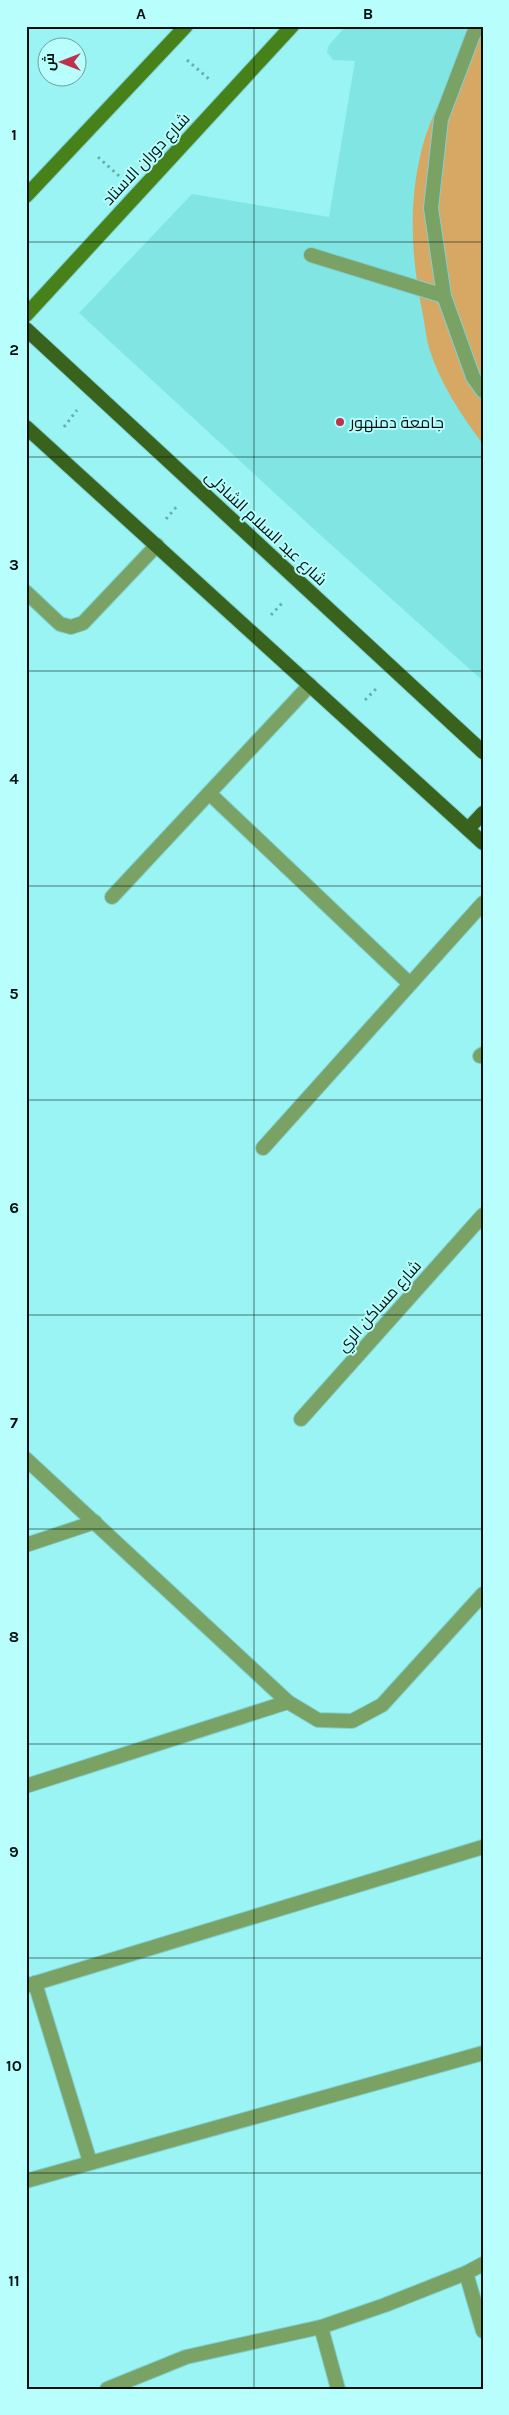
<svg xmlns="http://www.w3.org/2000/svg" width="509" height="2415" font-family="Karla,Cairo,sans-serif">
	<rect width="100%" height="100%" fill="#99f4f3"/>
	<polygon fill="#81e5e4" points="346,26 483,26 483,681 317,532 79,313 192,194 329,217 355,61 333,60 327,52 329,45"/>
	<path fill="#d7a764" d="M483,28V444C461,415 440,383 429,348C426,337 425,326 423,315C412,262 408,210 420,157C429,114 458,64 483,28Z"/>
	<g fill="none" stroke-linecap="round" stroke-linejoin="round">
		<g stroke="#81d0cf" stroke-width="16">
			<g id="service">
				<polyline points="479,26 473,35 441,119 431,208 444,296 473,377 483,391"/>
				<polyline points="311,255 444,296"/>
				<polyline points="26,592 60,624 71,627 83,623 157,545"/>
				<polyline points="209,793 410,984"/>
				<polyline points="112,897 310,685"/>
				<polyline points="480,1056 483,1054"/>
				<polyline points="263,1148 483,903"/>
			</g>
		</g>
		<g stroke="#81d0cf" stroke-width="16">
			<g id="minor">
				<polyline points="301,1419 483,1215"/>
				<polyline points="26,1459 288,1702 318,1720 352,1721 382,1705 483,1594"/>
				<polyline points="26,1545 95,1522"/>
				<polyline points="26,1786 288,1702"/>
				<polyline points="35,1983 90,2162"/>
				<polyline points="26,1986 483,1847"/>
				<polyline points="26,2181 483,2053"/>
				<polyline points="466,2273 483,2331"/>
				<polyline points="321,2327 338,2389"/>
				<polyline points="107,2389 186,2357 321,2327 385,2305 466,2273 483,2264"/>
			</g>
		</g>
		<g stroke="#81d0cf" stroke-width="16">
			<g id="secondary">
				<polyline points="26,196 186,26"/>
				<polyline points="26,315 292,26"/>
			</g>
		</g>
		<g stroke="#81d0cf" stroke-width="16">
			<g id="primary">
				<polyline points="26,329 483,752"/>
				<polyline points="26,427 483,843"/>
				<polyline points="468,829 483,813"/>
			</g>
		</g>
		<g stroke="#6aaead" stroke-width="3" stroke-dasharray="2.5 4" stroke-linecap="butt">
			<polyline points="187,60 209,79"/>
			<polyline points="98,157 119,176"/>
			<polyline points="64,427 77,410"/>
			<polyline points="166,519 178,505"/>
			<polyline points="271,615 284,601"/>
			<polyline points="365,700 376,689"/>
		</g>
		<use href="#service" stroke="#7aa265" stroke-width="14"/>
		<use href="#minor" stroke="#7aa265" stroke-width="14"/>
		<use href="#secondary" stroke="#468119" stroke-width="14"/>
		<use href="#primary" stroke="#39621d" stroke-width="14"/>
	</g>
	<path fill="none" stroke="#001010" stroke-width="1" stroke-opacity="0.55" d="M254,26V2389M26,242H483M26,457H483M26,671H483M26,886H483M26,1100H483M26,1315H483M26,1529H483M26,1744H483M26,1958H483M26,2173H483"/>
	<circle fill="#c1314c" stroke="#b7fefd" stroke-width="2" cx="340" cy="422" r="5"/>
	<g text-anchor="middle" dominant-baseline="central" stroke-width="4" stroke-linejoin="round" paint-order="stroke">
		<g font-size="16" fill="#001010" stroke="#b7fefd">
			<text transform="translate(146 159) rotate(-47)">شارع دوران الاستاد</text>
			<text transform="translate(266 528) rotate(43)">شارع عبد السلام الشاذلى</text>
			<text transform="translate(379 1306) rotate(-48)">شارع مساكن الري</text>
		</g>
		<g font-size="16" fill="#001010" stroke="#b7fefd" text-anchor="start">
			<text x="350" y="422">جامعة دمنهور</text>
		</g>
	</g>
	<rect width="509" height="2415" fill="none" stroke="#b7fefd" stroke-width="55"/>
	<g transform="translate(62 62) rotate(270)"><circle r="24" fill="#b7fefd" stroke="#6e9f9e"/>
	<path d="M0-4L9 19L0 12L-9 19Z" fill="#c1314c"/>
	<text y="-8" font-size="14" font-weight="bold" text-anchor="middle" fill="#001010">ش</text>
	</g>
	<rect x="28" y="28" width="454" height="2360" fill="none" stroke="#001010" stroke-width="2"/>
	<g font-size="16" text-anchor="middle" font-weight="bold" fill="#001010">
		<text x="141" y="19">A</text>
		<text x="368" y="19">B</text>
		<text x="14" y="140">1</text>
		<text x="14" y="355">2</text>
		<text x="14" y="570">3</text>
		<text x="14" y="784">4</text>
		<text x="14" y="999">5</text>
		<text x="14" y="1213">6</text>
		<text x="14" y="1428">7</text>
		<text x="14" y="1642">8</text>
		<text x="14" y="1857">9</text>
		<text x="14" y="2071">10</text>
		<text x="14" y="2286">11</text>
	</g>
</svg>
